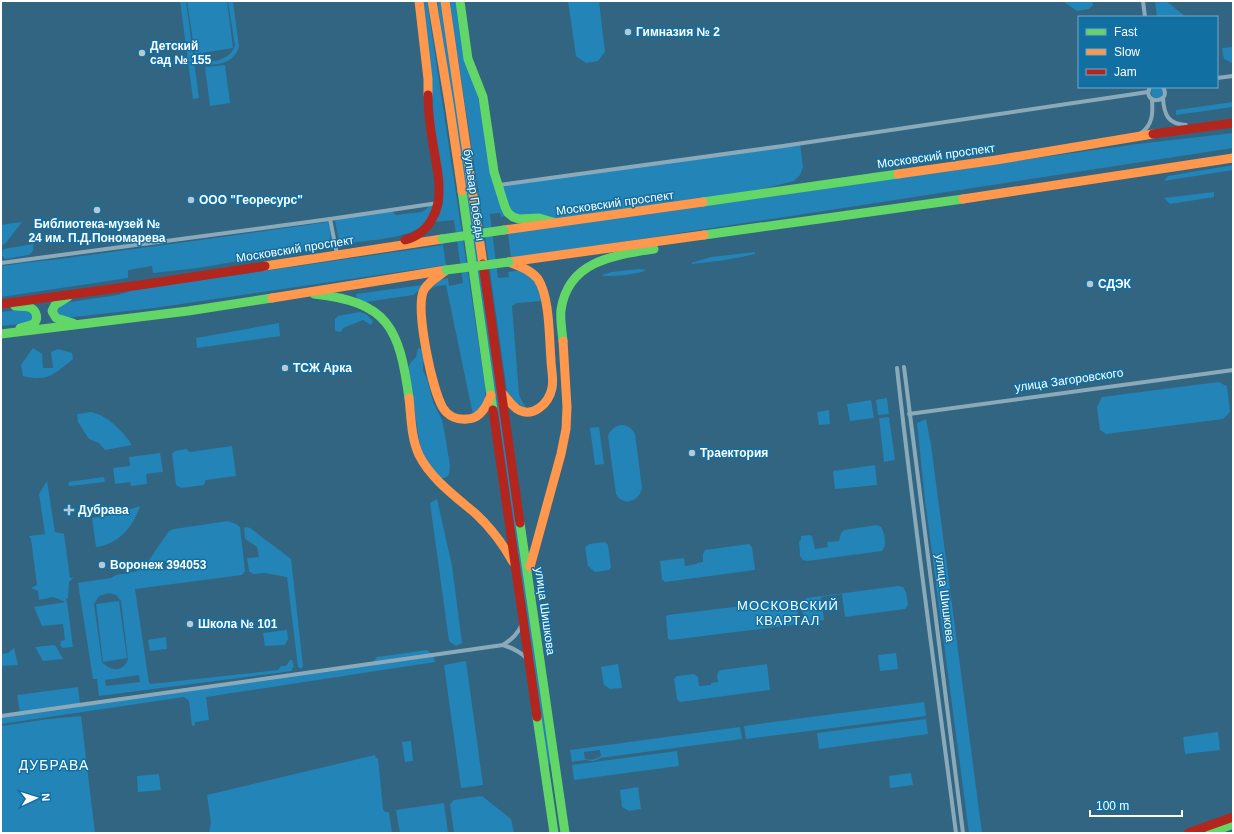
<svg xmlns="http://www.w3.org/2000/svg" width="1234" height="834" font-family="Helvetica,sans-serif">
	<rect width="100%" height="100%" fill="#326581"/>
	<g fill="#2384b7" fill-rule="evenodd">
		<path d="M180,1H186L193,54C204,67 229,62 235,46L228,1H233L239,47C232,67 210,67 194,61L199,98L193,99Z"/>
		<polygon points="187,1 227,1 233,48 195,54"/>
		<polygon points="422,1 427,1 485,386 485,403 473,415 446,285 437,286 430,289 440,280 448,278 449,286 463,283 454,220 434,222 439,216 443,203 443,185 433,117"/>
		<polygon points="437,1 442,1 552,763 548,764 470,218"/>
		<path d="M449,1H456L505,216L501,217L500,213L490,214L498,278L509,277L508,272L521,270C536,280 538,285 542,301L517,303L512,306L519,394C520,399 524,403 526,408L517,403L507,392L482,215Z"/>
		<polygon points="568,1 599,1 605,52 598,61 586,63 576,56"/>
		<polygon points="1063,1 1092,1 1093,5 1089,9 1077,11"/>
		<polygon points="1155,1 1166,1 1186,17 1157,17"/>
		<polygon points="1233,47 1233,63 1232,63 1224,59 1222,48"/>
		<polygon points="225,65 230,103 210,106 205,67"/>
		<circle cx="1157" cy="92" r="6"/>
		<polygon points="1233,102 1233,107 1176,115 1176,110"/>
		<polygon points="1233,133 1233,148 511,259 508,233 1137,144"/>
		<polygon points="800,143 803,167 800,175 794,181 754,191 559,223 513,217 498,186"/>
		<polygon points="1233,165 1233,170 1164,181 1168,176"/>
		<polygon points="1214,192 1214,197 1170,204 1164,198"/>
		<path d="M429,206H431L433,207C430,213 427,222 422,226C409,238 365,241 346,243H342L339,240L335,221L339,219L392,211L396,215L421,212L425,210Z"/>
		<polygon points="22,222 5,244 1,245 1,225"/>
		<path d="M328,222C330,234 335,241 321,247L198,268L153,273L152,266L128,270V278L1,297V266C28,262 55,260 82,256C164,245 246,234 328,222Z"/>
		<path d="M33,244C34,249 33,253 28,255L5,259L1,255V252L4,249Z"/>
		<polygon points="443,245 446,265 154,308 65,318 58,316 56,307 63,303 118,295 134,290"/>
		<path d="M755,252V254C734,259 713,262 692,264L691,263L711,257Z"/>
		<path d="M638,269L647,270C636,275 616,276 603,276L602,275L612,272Z"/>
		<polygon points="422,285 422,288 413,295 366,302 357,298 356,295 356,294"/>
		<polygon points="27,309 33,317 28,323 1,326 1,312"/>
		<polygon points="360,312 366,314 373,321 371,325 363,320 343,328 341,332 335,331 335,319 338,316"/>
		<polygon points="279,323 280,336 197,348 196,338"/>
		<path d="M33,348L42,354L43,368H53L51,352L58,349L72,353L73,359C54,374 49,382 23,376L21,365Z"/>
		<polygon points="418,348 421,349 425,360 423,364 423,371 427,379 433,402 442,420 445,435 450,466 449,475 445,478 440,478 421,453 408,367 411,362 416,357"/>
		<polygon points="1218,382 1227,386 1230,412 1223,419 1106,434 1100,430 1097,407 1102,397"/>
		<polygon points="887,398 889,414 878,415 876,400"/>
		<polygon points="871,400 874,418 850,421 847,404"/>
		<polygon points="829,410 830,424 819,425 817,412"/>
		<path d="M91,412C107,415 124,432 132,445L105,450L99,443L89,439L78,422L77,414Z"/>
		<polygon points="889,417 895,460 884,462 879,418"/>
		<polygon points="926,419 931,445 982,833 969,833 925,500 917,423"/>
		<path d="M621,425C627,425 632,428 635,434L642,488C639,502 623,507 616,494L608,436C610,430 615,426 621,425Z"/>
		<polygon points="599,427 604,464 595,465 590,428"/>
		<polygon points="232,446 236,476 206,480 204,485 181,488 176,485 172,454 175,451 186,449 190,452"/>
		<polygon points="160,453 163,472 146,474 147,484 131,486 130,482 115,484 113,468 130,466 129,457"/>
		<polygon points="875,465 877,485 835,489 833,471"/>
		<polygon points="103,477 105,480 104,482 70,486 68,485 69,482"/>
		<polygon points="47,481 55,532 64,534 70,578 74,577 69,582 68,598 66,599 67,602 73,647 63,648 60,645 61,641 65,640 63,624 42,626 34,607 66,602 53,597 39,600 38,591 31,588 37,585 31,539 29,536 45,534 39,494"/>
		<polygon points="437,499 452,566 462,643 456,646 449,641 430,503"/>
		<path d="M140,506C134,526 118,545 96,547L92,518L113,515Z"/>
		<path d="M228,521L236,524L240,527L245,571L242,575L135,589L149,683L151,684L278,670L281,666H286L290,660H292L294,667L292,668V671L99,696L97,679H93L78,583L111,578L116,575L134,572L139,570L145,566L169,531L174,529ZM182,560L183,567L164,570L163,562ZM109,593L116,595L121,601L128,659C124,672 111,672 102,662L94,604L99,596ZM139,675L140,682L106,686L105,680Z"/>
		<path d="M877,525L881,527C885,533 887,546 882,551L807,561L803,560L800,556L799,541L801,540V536L810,535L812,536L815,549L828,547L827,542L839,541L841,533L844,530Z"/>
		<polygon points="246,527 250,528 291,559 303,666 301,669 298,667 287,577 265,573 253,574 249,571 247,558 259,557 257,547 245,539 244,528"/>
		<polygon points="605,542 608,545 611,567 609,570 595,572 588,566 585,547 589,544"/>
		<polygon points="749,544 752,547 755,570 665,582 662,579 660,561 684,558 685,566 697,564 697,563 703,562 703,554 705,550"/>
		<path d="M898,586L903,587L906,592L908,605L905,609L845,617L842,594L821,597L824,620L810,621L806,620L804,618C802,611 800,602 807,598Z"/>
		<path d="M790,600L795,602C798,610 800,620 792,625L671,640L668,639L666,617L668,615Z"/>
		<polygon points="119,601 127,658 103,662 96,604"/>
		<polygon points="287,630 288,639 285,645 265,646 263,633"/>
		<polygon points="166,637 167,649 150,651 148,640"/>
		<polygon points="55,645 63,659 43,661 35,647"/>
		<polygon points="14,648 18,665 1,666 1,654 8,653"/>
		<polygon points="427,650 433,655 435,662 206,697 209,720 195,722 195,725 192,726 189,701 184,697 1,724 1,716 20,713 17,695 78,687 80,704 372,663 377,657"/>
		<polygon points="896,653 898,669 880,671 878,655"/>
		<polygon points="466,661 483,785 461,788 444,665"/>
		<polygon points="618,664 622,688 610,689 604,685 601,667"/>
		<path d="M767,664L770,690L680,702L677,699L674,679L677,676L694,674L698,677L699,686L711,685V683L718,682C717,677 716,672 721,670Z"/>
		<polygon points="924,702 926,716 746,739 744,726"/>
		<polygon points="81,716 95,833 1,833 1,726 49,719"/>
		<polygon points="926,719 928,734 819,749 817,733"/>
		<path d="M740,727L742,739L600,758C595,762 591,761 585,760C581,760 576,761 572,762L570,750ZM600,750L601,756C596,759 591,761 585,759L584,752Z"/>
		<polygon points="1218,732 1220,750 1185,754 1183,737"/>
		<polygon points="411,741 413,761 405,762 402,742"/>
		<polygon points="677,751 679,766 574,780 572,765"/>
		<polygon points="375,755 376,758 378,758 383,809 385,812 389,812 392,833 209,833 211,822 207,795"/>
		<polygon points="911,773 913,785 890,788 889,776"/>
		<polygon points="159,774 161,790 138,792 137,776"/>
		<polygon points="638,787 641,809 629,811 622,807 620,790"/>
		<polygon points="482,796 511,819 514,833 454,833 450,804 454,800"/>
		<polygon points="444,803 448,833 400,833 396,810"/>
	</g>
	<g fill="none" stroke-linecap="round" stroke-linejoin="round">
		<g stroke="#8baab9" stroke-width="4">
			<polyline points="1143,1 1145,17"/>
			<polyline points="1217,78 1233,76"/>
			<path d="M1150,87C1141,105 1173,104 1163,87"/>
			<path d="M1163,98C1164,115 1168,124 1186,125"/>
			<path d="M1141,133C1153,125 1153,112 1152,100"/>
			<polyline points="499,185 783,146 1148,92"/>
			<polyline points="330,219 337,254"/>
			<polyline points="1,263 330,219 438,203"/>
			<polyline points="904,367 963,833"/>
			<path d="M897,368C914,523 936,678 956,833"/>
			<polyline points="909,414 1233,370"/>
			<path d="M522,624C518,634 512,639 503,645C512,648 520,651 526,658"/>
			<polyline points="1,716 503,645"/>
		</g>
		<g stroke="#63d668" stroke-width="9">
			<polyline points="460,1 468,59 483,97 494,172 505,207 508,213 513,217 519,219 539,218 553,222"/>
			<polyline points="462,191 493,410"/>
			<polyline points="703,202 898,174"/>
			<polyline points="704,235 963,199"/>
			<path d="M314,294C389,302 399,328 409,398"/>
			<polyline points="68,297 55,305 52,311 56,318 73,323"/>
			<path d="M15,306C20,306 27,306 31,308C37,311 39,320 33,324C29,326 24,327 20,328"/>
			<polyline points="1,334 188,311 272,298"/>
			<path d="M563,341C562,331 560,320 561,310C568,261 614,255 654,249"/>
			<polyline points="520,523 565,833"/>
			<polyline points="537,717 554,833"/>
			<polyline points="1210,833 1233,824"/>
		</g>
		<g stroke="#ff974d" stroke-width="9">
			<polyline points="419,1 428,79 428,95"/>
			<polyline points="432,1 449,103 462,191"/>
			<polyline points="445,1 483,264"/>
			<polyline points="898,174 996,160 1153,134"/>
			<polyline points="963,199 1233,158"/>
			<polyline points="504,230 703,202"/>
			<polyline points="509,262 704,235"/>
			<polyline points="265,266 442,239"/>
			<path d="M445,271C438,277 426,283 423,292C416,312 432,390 443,408C448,416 457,420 467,419C480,419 487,406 491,395"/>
			<polyline points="272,298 446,270"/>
			<path d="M502,393C507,398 511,405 517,409C533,419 549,403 552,388C554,378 551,369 551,360C549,337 550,298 538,279C531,270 519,266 509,262"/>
			<path d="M409,398C411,416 411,438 419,455C431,479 456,497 476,514C491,528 503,544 513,562"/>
			<polyline points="530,567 561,454 566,429 567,407 563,341"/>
		</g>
		<g stroke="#b3261e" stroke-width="9">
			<polyline points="1153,134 1233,123"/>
			<path d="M405,240C429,234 440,211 439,187C439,173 435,158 433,144C430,127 428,112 428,95"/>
			<polyline points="483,264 520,523"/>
			<polyline points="1,304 147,284 265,266"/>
			<polyline points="493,410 537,717"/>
			<polyline points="1188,833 1233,817"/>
		</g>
		<g stroke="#63d668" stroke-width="9">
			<polyline points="442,239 504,230"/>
			<polyline points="446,270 509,262"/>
		</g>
	</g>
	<g fill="#b7c9d3" stroke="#126fa1" stroke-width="1.5">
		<circle cx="628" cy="32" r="4"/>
		<circle cx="142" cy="53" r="4"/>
		<circle cx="191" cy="200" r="4"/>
		<circle cx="97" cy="210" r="4"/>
		<circle cx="1090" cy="284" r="4"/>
		<circle cx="285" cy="368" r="4"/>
		<circle cx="692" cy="453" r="4"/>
		<path d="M67 504h4v4h4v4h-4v4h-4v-4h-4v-4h4z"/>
		<circle cx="102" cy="565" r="4"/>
		<circle cx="190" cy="624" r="4"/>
	</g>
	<g text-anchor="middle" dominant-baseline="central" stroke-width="3" stroke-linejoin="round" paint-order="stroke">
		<g font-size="12" font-weight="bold" fill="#fff" stroke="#126fa1" text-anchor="start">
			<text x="636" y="32">Гимназия № 2</text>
			<text x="150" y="46">Детский<tspan x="150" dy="14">сад № 155</tspan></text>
			<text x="199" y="200">ООО "Георесурс"</text>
			<text x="97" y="224" text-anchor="middle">Библиотека-музей №<tspan x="97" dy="14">24 им. П.Д.Пономарева</tspan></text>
			<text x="1098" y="284">СДЭК</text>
			<text x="293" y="368">ТСЖ Арка</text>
			<text x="700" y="453">Траектория</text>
			<text x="78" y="510">Дубрава</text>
			<text x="110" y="565">Воронеж 394053</text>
			<text x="198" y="624">Школа № 101</text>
		</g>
		<g font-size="12" fill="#fff" stroke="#126fa1">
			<text transform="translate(936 156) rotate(-8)">Московский проспект</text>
			<text transform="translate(474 195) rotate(82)">бульвар Победы</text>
			<text transform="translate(615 203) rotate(-8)">Московский проспект</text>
			<text transform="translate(295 249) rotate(-9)">Московский проспект</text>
			<text transform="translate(1069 380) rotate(-8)">улица Загоровского</text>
			<text transform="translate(945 598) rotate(83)">улица Шишкова</text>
			<text transform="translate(545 611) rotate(82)">улица Шишкова</text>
		</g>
		<g font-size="13" letter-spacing="1" fill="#fff" stroke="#126fa1">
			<text x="788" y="605">МОСКОВСКИЙ<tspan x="788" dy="15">КВАРТАЛ</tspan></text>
		</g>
		<g font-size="14" letter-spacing="1" fill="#fff" stroke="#126fa1">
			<text x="54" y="765">ДУБРАВА</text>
		</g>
	</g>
	<rect width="1234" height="834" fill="none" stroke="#ffffff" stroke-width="4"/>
	<rect x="1078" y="16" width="140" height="72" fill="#126fa1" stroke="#71a9c7"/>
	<rect x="1086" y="29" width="20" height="6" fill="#63d668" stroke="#71a9c7"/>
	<text x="1114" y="36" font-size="12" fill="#ffffff">Fast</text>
	<rect x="1086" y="49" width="20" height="6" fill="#ff974d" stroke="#71a9c7"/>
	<text x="1114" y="56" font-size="12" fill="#ffffff">Slow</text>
	<rect x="1086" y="69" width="20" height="6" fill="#b3261e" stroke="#71a9c7"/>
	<text x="1114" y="76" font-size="12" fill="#ffffff">Jam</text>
	<g transform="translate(36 798) rotate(86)" stroke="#126fa1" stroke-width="3" paint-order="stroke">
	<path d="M0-3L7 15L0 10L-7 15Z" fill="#ffffff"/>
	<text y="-6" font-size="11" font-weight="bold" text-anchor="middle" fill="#ffffff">N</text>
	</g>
	<path d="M1090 810v6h92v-6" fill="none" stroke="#ffffff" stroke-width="2"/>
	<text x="1096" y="810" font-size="12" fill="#ffffff" stroke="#126fa1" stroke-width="3" paint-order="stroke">100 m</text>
</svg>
